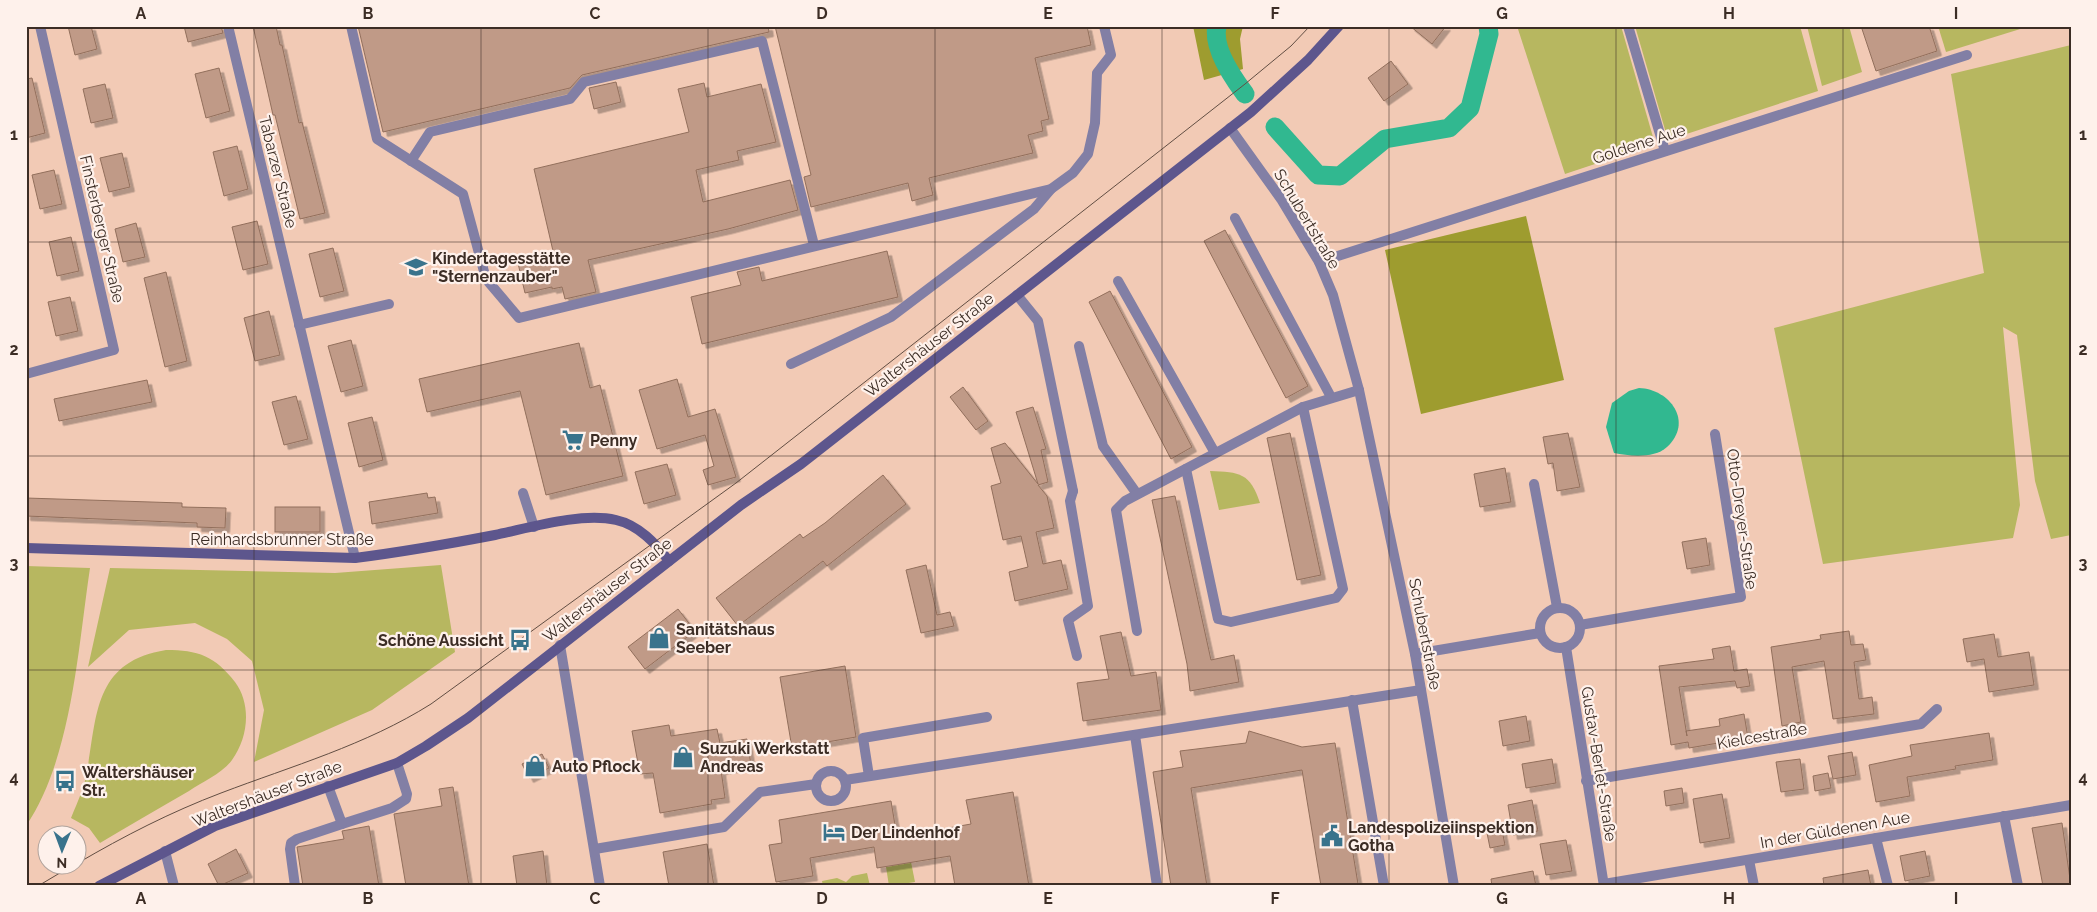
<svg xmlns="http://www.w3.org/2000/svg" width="2097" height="912" font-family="Raleway,sans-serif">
	<defs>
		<filter id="shadow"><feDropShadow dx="4.5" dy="4.5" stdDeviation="0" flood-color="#0004"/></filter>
	</defs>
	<rect width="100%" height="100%" fill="#f2cab5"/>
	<g fill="#b7b760">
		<polygon points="1517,26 1621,26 1655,144 1565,174"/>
		<polygon points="1635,26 1800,26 1818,91 1668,140"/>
		<polygon points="1807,26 1849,26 1862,72 1822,86"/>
		<polygon points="1938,26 2030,26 1946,52"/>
		<polygon points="2071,45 2071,535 2051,539 2035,481 2017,335 2003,327 2020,505 2013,538 1823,564 1774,328 1984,273 1951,74"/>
		<path d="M1210,471C1240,472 1250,473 1260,503L1219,510Z"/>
		<polygon points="441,565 455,652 372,710 254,762 264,710 252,661 227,639 195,623 129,630 88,667 110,568 335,573"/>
		<path d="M26,566L90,568C78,648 72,758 26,826Z"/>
		<path d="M166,650C198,650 215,656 235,682C252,705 248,738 232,760C223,773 202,782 189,791C159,808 129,826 100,843L89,828L71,818C78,801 86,784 88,766C97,710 97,661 166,650Z"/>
		<polygon points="911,862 915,882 889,886 886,867"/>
		<polygon points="867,873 870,886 823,886 822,881 837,878 846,882 852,876"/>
	</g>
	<g fill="#9e9c2f">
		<polygon points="1193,26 1243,26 1240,39 1243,69 1204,80"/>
		<polygon points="1526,216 1564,380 1421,414 1385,250"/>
	</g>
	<path fill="#31b890" d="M1639,388C1670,389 1694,422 1667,447C1654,459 1629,456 1614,453L1606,427L1612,403L1629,391Z"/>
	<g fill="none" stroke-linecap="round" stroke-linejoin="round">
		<g stroke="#31b890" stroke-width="19">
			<path d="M1217,26C1212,47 1233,78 1245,94"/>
			<polyline points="1275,127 1318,175 1340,176 1385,139 1449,128 1470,108 1489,34 1488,26"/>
		</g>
	</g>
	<g fill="#c09a87" stroke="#926f5c" filter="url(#shadow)">
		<polygon points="68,26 91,26 97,49 75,55"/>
		<polygon points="184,26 221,26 223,33 188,42"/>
		<polygon points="253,26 276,26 280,45 282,45 299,123 302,122 325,213 300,219 275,115 273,115"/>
		<polygon points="358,26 768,26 769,32 582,75 570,88 383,132"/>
		<polygon points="775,26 1087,26 1091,45 1035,58 1049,119 1041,121 1043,131 1028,135 1033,153 929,178 933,195 912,201 908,183 811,207 804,177 811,175"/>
		<polygon points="1410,26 1446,26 1432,44"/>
		<polygon points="1861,26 1929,26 1937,51 1876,71"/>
		<polygon points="1391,61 1408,84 1384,101 1368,78"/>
		<polygon points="219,68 230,111 206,118 195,74"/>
		<polygon points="32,78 45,133 26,138 26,79"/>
		<polygon points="616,82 621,102 594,109 589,88"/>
		<polygon points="704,83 707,97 761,84 776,142 737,151 739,160 696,170 703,202 790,180 798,210 728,229 588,260 596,292 565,299 562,287 552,289 552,287 525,293 517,259 553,251 534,169 689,132 678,89"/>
		<polygon points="105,84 113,118 91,123 83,89"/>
		<polygon points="237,146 248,189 224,196 213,152"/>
		<polygon points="122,153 130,187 109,192 100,158"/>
		<polygon points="54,170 62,204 40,209 32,175"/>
		<polygon points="257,221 268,264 243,270 232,227"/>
		<polygon points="136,223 145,257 123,262 115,229"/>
		<polygon points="1225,230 1308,386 1286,398 1204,241"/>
		<polygon points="71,237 79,271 57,276 49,242"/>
		<polygon points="333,248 344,291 320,297 309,254"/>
		<polygon points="887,251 898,297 702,344 691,297 741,285 737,272 759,267 762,281"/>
		<polygon points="166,272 187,361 165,367 144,278"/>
		<polygon points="1110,291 1192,447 1171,459 1089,302"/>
		<polygon points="70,297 78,331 56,336 48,302"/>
		<polygon points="269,311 280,355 255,361 244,318"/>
		<polygon points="351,340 363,386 341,392 328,346"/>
		<polygon points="579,343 590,388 600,385 623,476 546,495 520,391 427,412 419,379"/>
		<polygon points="677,379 688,417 715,409 736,477 708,485 703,470 714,466 705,435 657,449 639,390"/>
		<polygon points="147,380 152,402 59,421 54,399"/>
		<polygon points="963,387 988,421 976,430 950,397"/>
		<polygon points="296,396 308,439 284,445 272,402"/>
		<polygon points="1033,407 1046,449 1041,450 1048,482 1038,485 1047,496 1054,528 1036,532 1043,564 1061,560 1068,589 1015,601 1009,572 1028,567 1021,536 1003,540 991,486 1001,483 991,448 1005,443 1038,484 1016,412"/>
		<polygon points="372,417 383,460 359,467 348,423"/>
		<polygon points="1290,433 1321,575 1297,580 1267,438"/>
		<polygon points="1568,433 1580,487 1557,491 1553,463 1548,464 1543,437"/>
		<polygon points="667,464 676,495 644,504 635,472"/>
		<polygon points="1505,468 1511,502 1480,507 1474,474"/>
		<polygon points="883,475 906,504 827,566 823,561 738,626 716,598 800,534 803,538 825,523"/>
		<polygon points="427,493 428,498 435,497 438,513 372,524 369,502"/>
		<polygon points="1175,496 1211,660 1234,655 1239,682 1190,691 1187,664 1152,500"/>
		<polygon points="26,498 182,503 182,507 226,508 225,528 197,527 197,523 26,516"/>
		<rect x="275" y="507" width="45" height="25"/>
		<polygon points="1706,538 1710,565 1687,569 1682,542"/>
		<polygon points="926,565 937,615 950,612 954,626 921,633 906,570"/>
		<polygon points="678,609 695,631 645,669 628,647"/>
		<polygon points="1849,631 1851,645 1863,644 1866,660 1854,662 1859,699 1872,697 1874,714 1833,719 1824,661 1792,667 1801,722 1782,726 1771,647 1821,639 1820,635"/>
		<polygon points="1121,632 1131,676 1156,672 1161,710 1083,721 1077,683 1109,679 1100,636"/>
		<polygon points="1994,634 1998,657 2029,652 2034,685 1989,692 1984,659 1967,662 1963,639"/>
		<polygon points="1730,646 1734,671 1747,669 1750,686 1737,688 1735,681 1679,687 1687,736 1686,731 1720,726 1719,719 1744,714 1748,738 1689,748 1688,742 1671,745 1659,666 1714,659 1712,649"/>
		<polygon points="845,666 856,737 792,748 780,677"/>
		<polygon points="1526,716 1530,741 1503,746 1499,721"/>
		<polygon points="669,725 671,736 717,729 720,743 747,739 751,765 721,770 725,798 711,800 712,804 660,813 653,773 640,774 632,731"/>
		<polygon points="1249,731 1302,747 1335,743 1358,884 1321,886 1302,770 1191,788 1207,886 1171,886 1153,772 1183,767 1180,751 1246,743"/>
		<polygon points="1989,733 1993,760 1955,766 1956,769 1907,777 1910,796 1876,802 1869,765 1912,756 1910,745"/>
		<polygon points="1852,752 1856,775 1833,779 1828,756"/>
		<polygon points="542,754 549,768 529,778 522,764"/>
		<polygon points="1552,759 1556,783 1526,788 1522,764"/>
		<polygon points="1800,759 1804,789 1781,792 1776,762"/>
		<polygon points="1828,773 1831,788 1815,791 1813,776"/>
		<polygon points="453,787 469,886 406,886 394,814 442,806 439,789"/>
		<polygon points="1682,788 1684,803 1666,806 1664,791"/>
		<polygon points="1013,792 1029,886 955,886 950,856 877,868 874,847 810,858 813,876 776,882 769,845 782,843 779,820 891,801 897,837 971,824 966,800"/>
		<polygon points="1722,794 1730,838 1700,843 1693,799"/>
		<polygon points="1532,800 1538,831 1513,835 1508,805"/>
		<polygon points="2062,823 2071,886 2043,886 2032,828"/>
		<polygon points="369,826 379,886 303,886 297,847 344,839 342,831"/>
		<polygon points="1502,830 1505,845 1490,848 1487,833"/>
		<polygon points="1566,840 1572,871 1546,875 1540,844"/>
		<polygon points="707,844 714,886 669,886 663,852"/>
		<polygon points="236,849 248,873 219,886 208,864"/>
		<polygon points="543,851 547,886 517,886 513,856"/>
		<polygon points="1925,851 1930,876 1905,881 1900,856"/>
		<polygon points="1868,870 1871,886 1824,886 1823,878"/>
		<polygon points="1533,871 1536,886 1492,886 1491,879"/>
	</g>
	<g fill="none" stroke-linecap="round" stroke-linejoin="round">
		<g stroke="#827fa5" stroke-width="10">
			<polyline points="351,26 377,139 463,194 486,279 519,318 1051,189 1073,173 1088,154 1095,123 1097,73 1111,55 1104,26"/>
			<polyline points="1628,26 1665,151"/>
			<polyline points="411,161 430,132 570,99 584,82 762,41 814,245"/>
			<polyline points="791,364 891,317 1034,209 1051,189"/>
			<polyline points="1073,491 1070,501 1088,606 1068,620 1077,656"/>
			<polyline points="523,493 534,527"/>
			<polyline points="1352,700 1384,886"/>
			<polyline points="1135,735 1157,886"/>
			<circle cx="831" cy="786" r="15"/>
			<polyline points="869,776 863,738 987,717"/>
			<polyline points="845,780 1421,690"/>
			<polyline points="328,786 342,824 392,808 406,799 407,794 397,763"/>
			<polyline points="595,849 724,827 760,792 816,784"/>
			<polyline points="165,851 174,886"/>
			<polyline points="295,886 290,849 291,843 297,839 342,824"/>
		</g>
		<g stroke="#827fa5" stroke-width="10">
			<polyline points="228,26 355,558"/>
			<polyline points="1230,128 1281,199 1319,262 1333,295 1359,390 1415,654 1454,886"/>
			<polyline points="1235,218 1331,397"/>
			<polyline points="1319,262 1967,55"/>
			<polyline points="1118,281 1215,453"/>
			<polyline points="1017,295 1038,321 1073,491"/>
			<polyline points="299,325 389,304"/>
			<polyline points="1079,346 1103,446 1137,494"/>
			<polyline points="26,374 114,350 40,26"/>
			<polyline points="1186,469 1218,619 1231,622 1336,598 1343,589 1303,407"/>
			<polyline points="1534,484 1557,607"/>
			<circle cx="1560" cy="628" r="20"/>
			<polyline points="1580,625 1741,597 1715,434"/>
			<polyline points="1137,631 1116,510 1125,501 1303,407 1359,390"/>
			<polyline points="560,645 600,886"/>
			<polyline points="1566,647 1604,886"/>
			<polyline points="1415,654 1540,633"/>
			<polyline points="1586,781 1921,724 1937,709"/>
			<polyline points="2004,816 2018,886"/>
			<polyline points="1876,838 1888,886"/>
			<polyline points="1749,860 1754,886"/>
			<polyline points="1604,884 2071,805"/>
		</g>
		<g stroke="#5d568d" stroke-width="10">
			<path d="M26,548L355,558C402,552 448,544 495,535C529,528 581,512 616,520C639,525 656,544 669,561"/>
			<polyline points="99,886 215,826 397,763 426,746 468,718 741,505 801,464 1251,112 1308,60 1339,26"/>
		</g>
		<g stroke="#624e43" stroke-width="1">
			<path d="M78,863C124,836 171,812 221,793C292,766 366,745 431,704L736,483L1245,84L1291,46L1310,26"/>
			<polyline points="38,886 75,864"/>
		</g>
	</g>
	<path fill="none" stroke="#3c2d25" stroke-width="1" stroke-opacity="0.55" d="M254,26V886M481,26V886M708,26V886M935,26V886M1162,26V886M1389,26V886M1616,26V886M1843,26V886M26,242H2071M26,456H2071M26,670H2071"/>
	<defs>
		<g id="school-bare" transform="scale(1.725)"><path d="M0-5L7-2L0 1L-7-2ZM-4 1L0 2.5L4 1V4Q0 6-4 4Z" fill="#39738c" stroke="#fef1eb" stroke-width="2.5" paint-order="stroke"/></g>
		<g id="supermarket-bare" transform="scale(1.725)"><path d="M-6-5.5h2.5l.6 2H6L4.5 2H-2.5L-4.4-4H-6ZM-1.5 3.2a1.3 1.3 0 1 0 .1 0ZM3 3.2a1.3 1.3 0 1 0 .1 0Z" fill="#39738c" stroke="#fef1eb" stroke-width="2.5" paint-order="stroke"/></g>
		<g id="shop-bare" transform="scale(1.725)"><path d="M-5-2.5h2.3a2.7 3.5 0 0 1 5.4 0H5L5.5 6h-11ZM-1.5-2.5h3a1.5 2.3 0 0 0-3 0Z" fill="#39738c" stroke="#fef1eb" stroke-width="2.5" paint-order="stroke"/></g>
		<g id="bus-bare" transform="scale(1.725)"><path d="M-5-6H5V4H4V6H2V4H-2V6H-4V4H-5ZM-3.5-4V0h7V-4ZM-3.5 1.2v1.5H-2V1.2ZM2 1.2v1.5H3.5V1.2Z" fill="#39738c" stroke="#fef1eb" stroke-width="2.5" paint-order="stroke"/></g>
		<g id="hotel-bare" transform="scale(1.725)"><path d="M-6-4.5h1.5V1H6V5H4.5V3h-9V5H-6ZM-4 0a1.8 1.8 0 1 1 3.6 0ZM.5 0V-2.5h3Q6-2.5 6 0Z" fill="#39738c" stroke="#fef1eb" stroke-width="2.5" paint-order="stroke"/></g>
		<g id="civic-bare" transform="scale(1.725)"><path d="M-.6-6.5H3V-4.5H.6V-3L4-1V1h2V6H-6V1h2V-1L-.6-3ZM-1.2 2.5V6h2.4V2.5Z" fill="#39738c" stroke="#fef1eb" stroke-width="2.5" paint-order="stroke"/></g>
	</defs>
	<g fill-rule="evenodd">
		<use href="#school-bare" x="416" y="267"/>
		<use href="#supermarket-bare" x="573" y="440"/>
		<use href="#shop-bare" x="659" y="638"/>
		<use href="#bus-bare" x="520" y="640"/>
		<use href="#shop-bare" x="683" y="757"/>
		<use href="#shop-bare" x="535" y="766"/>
		<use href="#bus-bare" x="65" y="781"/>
		<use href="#hotel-bare" x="834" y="832"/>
		<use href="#civic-bare" x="1332" y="836"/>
	</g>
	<g text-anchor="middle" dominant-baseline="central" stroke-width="4.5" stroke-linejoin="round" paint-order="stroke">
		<g font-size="16" fill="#3c2d25" stroke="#fef1eb">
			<text transform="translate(1639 144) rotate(-18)">Goldene Aue</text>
			<text transform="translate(278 172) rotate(76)">Tabarzer Straße</text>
			<text transform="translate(1307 219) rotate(59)">Schubertstraße</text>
			<text transform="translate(102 229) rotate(77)">Finsterberger Straße</text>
			<text transform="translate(929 345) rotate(-38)">Waltershäuser Straße</text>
			<text transform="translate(1742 519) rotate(82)">Otto-Dreyer-Straße</text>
			<text x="282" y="539">Reinhardsbrunner Straße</text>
			<text transform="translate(607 590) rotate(-38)">Waltershäuser Straße</text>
			<text transform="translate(1425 634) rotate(79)">Schubertstraße</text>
			<text transform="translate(1762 736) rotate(-10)">Kielcestraße</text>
			<text transform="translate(1599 764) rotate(81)">Gustav-Berlet-Straße</text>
			<text transform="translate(267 794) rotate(-21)">Waltershäuser Straße</text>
			<text transform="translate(1835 830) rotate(-10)">In der Güldenen Aue</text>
		</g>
		<g font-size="16" font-weight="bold" fill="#3c2d25" stroke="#fef1eb" text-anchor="start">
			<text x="432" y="258">Kindertagesstätte<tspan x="432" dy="18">"Sternenzauber"</tspan></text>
			<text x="590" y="440">Penny</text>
			<text x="676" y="629">Sanitätshaus<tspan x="676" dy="18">Seeber</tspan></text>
			<text x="504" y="640" text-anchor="end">Schöne Aussicht</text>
			<text x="700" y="748">Suzuki Werkstatt<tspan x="700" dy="18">Andreas</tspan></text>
			<text x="552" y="766">Auto Pflock</text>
			<text x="82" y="772">Waltershäuser<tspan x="82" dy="18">Str.</tspan></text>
			<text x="1348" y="827">Landespolizeiinspektion<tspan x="1348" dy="18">Gotha</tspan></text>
			<text x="851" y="832">Der Lindenhof</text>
		</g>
	</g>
	<rect width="2097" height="912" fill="none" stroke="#fef1eb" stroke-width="55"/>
	<g transform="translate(62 850) rotate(181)"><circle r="24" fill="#fef1eb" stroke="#b0a39c"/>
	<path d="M0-4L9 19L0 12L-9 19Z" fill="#39738c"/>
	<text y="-8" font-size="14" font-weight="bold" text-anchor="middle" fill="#3c2d25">N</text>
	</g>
	<rect x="28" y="28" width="2042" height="856" fill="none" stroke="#3c2d25" stroke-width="2"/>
	<g font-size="16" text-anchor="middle" font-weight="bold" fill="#3c2d25">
		<text x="141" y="19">A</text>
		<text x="368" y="19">B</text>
		<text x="595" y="19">C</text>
		<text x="822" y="19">D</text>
		<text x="1048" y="19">E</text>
		<text x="1275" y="19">F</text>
		<text x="1502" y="19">G</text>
		<text x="1729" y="19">H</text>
		<text x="1956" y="19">I</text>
		<text x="14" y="140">1</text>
		<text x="2083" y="140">1</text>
		<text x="14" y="355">2</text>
		<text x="2083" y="355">2</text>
		<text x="14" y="569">3</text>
		<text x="2083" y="569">3</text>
		<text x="14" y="783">4</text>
		<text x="2083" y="783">4</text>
		<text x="141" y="904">A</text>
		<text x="368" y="904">B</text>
		<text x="595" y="904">C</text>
		<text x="822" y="904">D</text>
		<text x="1048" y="904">E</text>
		<text x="1275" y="904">F</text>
		<text x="1502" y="904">G</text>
		<text x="1729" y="904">H</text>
		<text x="1956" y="904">I</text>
	</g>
</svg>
